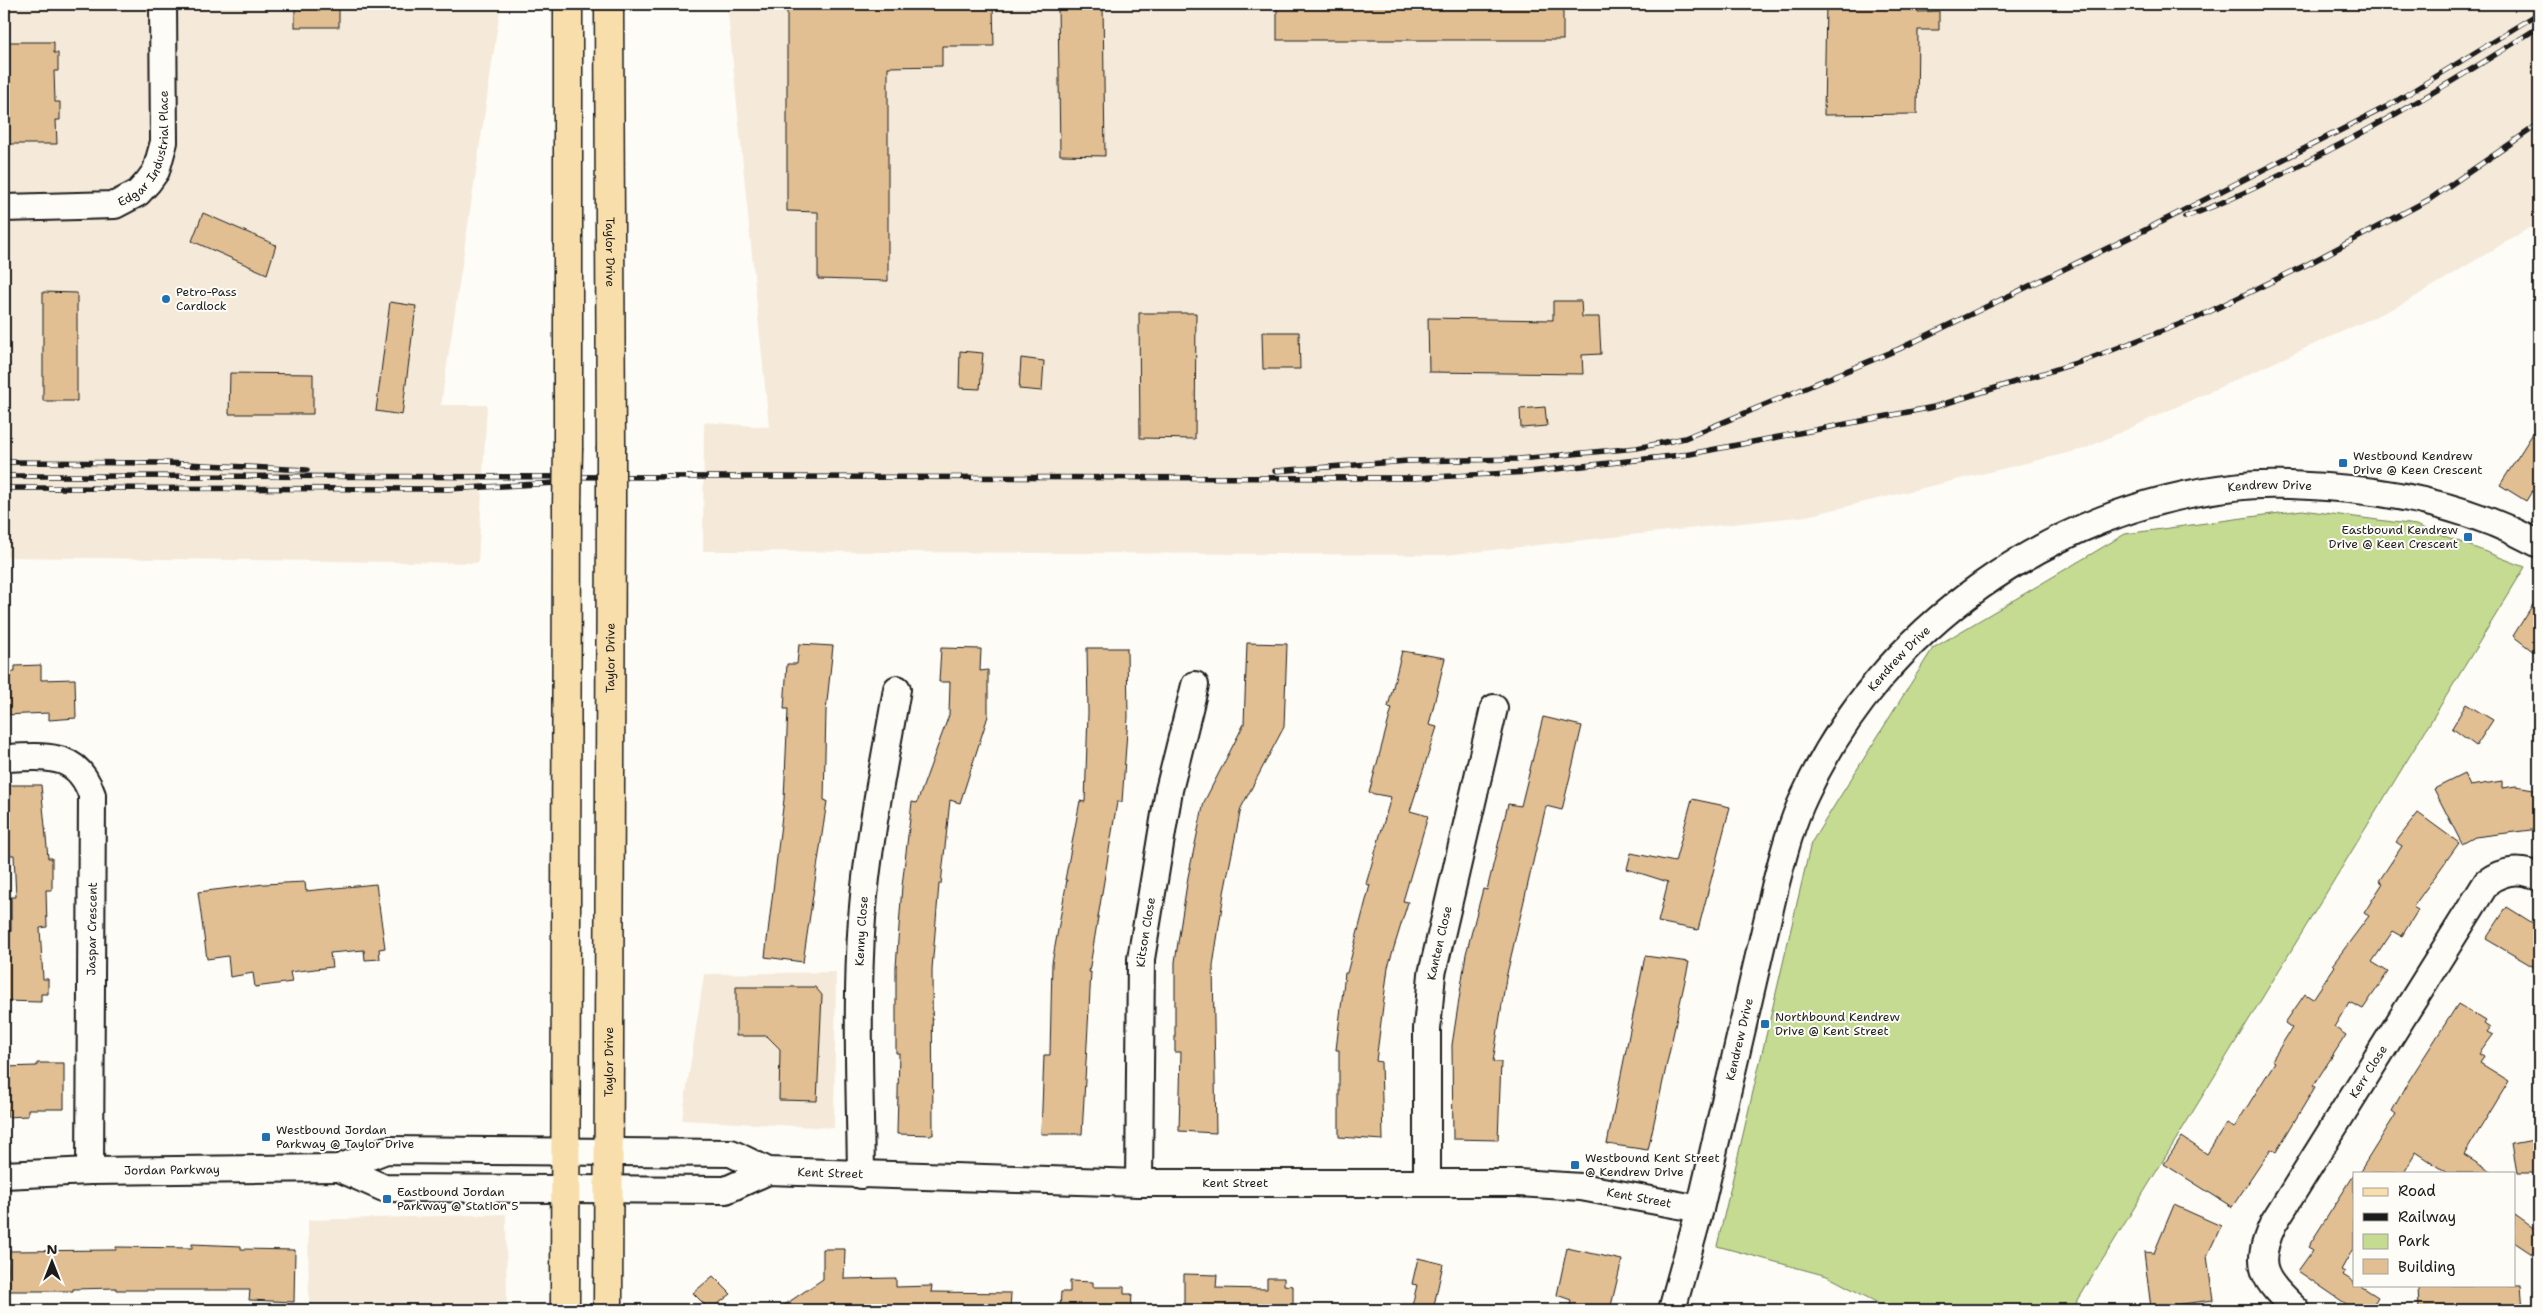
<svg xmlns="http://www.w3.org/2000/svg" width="2543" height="1314" font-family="'Shantell Sans',sans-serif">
	<rect width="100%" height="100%" fill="#fdfcf7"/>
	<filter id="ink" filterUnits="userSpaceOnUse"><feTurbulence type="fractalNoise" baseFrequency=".02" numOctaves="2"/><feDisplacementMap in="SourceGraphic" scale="10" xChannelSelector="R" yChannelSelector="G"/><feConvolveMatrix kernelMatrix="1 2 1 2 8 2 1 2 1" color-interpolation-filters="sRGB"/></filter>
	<g filter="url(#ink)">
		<g fill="#f5ead9">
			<polygon points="4,4 501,4 441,405 487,405 478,563 4,557"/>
			<polygon points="727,4 2539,4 2539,222 2405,303 2084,449 1807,516 1446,555 703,551 704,422 769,427"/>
			<polygon points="836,972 834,1128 682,1120 704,974"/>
			<polygon points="506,1214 507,1310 309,1310 308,1220"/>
		</g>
		<polygon fill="#c4db91" stroke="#707c56" points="2302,510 2416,525 2525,567 2075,1305 2083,1310 1891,1310 1827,1276 1717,1246 1811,843 1933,648 2125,534"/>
		<g fill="#e1bf93" stroke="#1c1c1c">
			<rect x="295" y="4" width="44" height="23"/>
			<polygon points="787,4 993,4 994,46 942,46 942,66 888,67 888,281 818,279 818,212 787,211"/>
			<polygon points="1058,4 1103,4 1105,156 1060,155"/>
			<rect x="1277" y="4" width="286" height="36"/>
			<polygon points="1826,4 1919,4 1918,12 1939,11 1939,30 1918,30 1917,114 1824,115"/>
			<polygon points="4,42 54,42 54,53 58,53 58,71 54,71 55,102 60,102 60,120 56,120 57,144 5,144"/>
			<polygon points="203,213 276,245 267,274 192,241"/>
			<polygon points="43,292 77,293 77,401 43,401"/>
			<polygon points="1553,301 1581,301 1582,317 1599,317 1601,354 1582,355 1583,374 1429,372 1428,318 1553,320"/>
			<polygon points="390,302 416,306 402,415 376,411"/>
			<polygon points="1139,313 1196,313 1195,439 1140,438"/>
			<polygon points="1262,332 1299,332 1300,369 1263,369"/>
			<polygon points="960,351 983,353 980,389 959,388"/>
			<polygon points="1021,358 1044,361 1042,391 1019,389"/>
			<polygon points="230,373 313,374 313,414 229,414"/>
			<polygon points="1545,407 1547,426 1521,428 1520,409"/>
			<polygon points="2539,424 2539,480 2526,501 2500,485"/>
			<polygon points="2539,595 2539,656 2513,636"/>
			<polygon points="1247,643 1287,644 1284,727 1241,808 1224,893 1213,966 1216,1133 1179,1131 1181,1052 1175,1052 1175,962 1188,877 1204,802 1244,724"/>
			<polygon points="799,644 833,646 826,711 824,800 827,801 803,962 765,957 784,799 788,709 784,709 787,664 797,664"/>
			<polygon points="941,648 981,649 980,671 988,670 988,716 960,803 950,800 941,884 939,884 932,969 933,1135 897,1134 899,1053 896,1053 896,967 902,886 912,802 917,803 949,715 950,682 939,682"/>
			<polygon points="1087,648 1127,648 1128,717 1122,802 1117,802 1089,972 1091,972 1082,1134 1041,1134 1044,1055 1050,1055 1052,963 1067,880 1065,880 1080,801 1085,802 1088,713"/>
			<polygon points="1402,651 1445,658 1429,725 1437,727 1410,811 1428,816 1403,901 1408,902 1388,967 1376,1061 1381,1062 1383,1140 1339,1137 1339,1050 1336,1050 1345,973 1347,973 1370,885 1366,884 1391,797 1369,793 1392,708 1388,707"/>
			<polygon points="41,665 41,680 75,679 76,718 49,720 49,713 4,715 4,672 15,672 15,666"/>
			<polygon points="2466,704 2493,720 2476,746 2452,728"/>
			<polygon points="1543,717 1582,726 1562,810 1546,806 1506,978 1493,1062 1501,1062 1498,1140 1453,1139 1452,1045 1466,954 1483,889 1487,890 1508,804 1521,806"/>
			<polygon points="2464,774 2470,786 2502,781 2502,788 2516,786 2539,790 2539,829 2475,837 2462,844 2434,789"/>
			<polygon points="4,785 41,785 48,858 52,858 52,890 46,890 47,927 40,928 43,979 48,979 48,994 41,994 41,1002 4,1001 4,942 6,942 6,931 11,931 11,897 16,897 14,855 4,855"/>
			<polygon points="1692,799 1730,807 1698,930 1658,922 1668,882 1627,869 1631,853 1675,862"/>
			<polygon points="2418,813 2459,843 2413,907 2418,910 2402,936 2393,931 2372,962 2388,972 2363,1009 2349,1002 2334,1027 2346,1035 2313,1086 2315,1087 2276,1152 2271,1149 2232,1207 2164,1164 2182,1137 2207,1154 2227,1123 2234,1128 2275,1062 2272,1060 2292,1028 2285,1023 2305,994 2313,999 2335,966 2333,964 2369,916 2364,913 2383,883 2379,881 2402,846 2396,842"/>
			<polygon points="305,882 306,891 376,884 385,948 379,949 380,959 365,960 364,950 330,953 332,967 290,972 292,982 255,987 253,973 230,977 228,956 207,959 198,892 264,884"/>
			<polygon points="2507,907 2539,927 2539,970 2486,939"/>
			<polygon points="1645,956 1689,962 1648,1150 1607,1144"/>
			<polygon points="736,987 815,987 822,995 817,1101 779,1100 780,1049 767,1036 736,1036"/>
			<polygon points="2458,1004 2486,1021 2484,1024 2490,1028 2487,1032 2493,1035 2479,1054 2484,1057 2480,1063 2509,1081 2464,1155 2493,1173 2448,1173 2416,1152 2404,1173 2359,1173 2396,1114 2392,1111 2408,1082"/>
			<polygon points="37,1063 64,1063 64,1109 28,1109 28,1116 7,1117 7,1108 4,1108 4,1067 37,1066"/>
			<polygon points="2539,1139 2539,1173 2517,1173 2512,1144"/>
			<polygon points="2354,1175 2354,1247 2341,1270 2345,1272 2343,1275 2354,1282 2354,1285 2359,1285 2378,1297 2370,1310 2355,1310 2298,1271 2313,1250 2308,1247"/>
			<polygon points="2174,1205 2221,1226 2207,1256 2213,1300 2151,1308 2144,1252 2154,1253"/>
			<polygon points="2514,1215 2539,1233 2539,1244 2532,1254 2514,1242"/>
			<polygon points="192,1244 241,1246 241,1249 295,1250 294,1302 249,1300 250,1290 116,1290 116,1288 73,1289 73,1291 8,1291 9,1251 116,1250 116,1247 192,1248"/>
			<polygon points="1567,1248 1622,1260 1610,1310 1569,1310 1571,1300 1557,1295"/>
			<polygon points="823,1249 845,1249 844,1279 896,1278 896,1287 932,1286 931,1292 1011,1293 1010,1310 777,1310 823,1279"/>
			<polygon points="1418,1258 1443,1264 1433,1310 1411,1310 1417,1285 1412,1284"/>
			<polygon points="1184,1274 1217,1275 1216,1288 1267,1289 1267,1278 1284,1278 1284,1285 1293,1286 1293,1310 1184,1310"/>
			<polygon points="713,1276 731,1294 710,1310 693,1293"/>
			<polygon points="1070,1281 1093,1282 1093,1287 1124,1287 1124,1294 1132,1294 1131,1310 1060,1310 1061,1292 1070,1292"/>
			<polygon points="2418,1285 2521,1285 2523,1310 2455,1310 2454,1308 2419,1310"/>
		</g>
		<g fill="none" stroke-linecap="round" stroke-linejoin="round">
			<g stroke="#1c1c1c" stroke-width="30">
				<g id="minor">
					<path id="s1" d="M4,208L115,205L138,193L148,182L156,171L164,142L163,4"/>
					<path d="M4,758C44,757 77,750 92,795L90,1171"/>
					<polyline points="339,1168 384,1188 566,1189 726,1190 768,1171"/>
					<path id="s2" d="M4,1175L90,1171L339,1168L386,1150L731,1153L768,1171L1139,1183H1518L1581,1187L1700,1209"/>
					<path id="s3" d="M861,1175C860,1090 856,1003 862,918C868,841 884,765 897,689"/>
					<path id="s4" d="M1427,1182V1029L1432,974L1494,708"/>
					<path id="s5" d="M1139,1183L1141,959L1169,790L1195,685"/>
					<path id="s6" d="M1672,1310L1700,1209L1775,887C1783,856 1791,824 1805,795C1881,629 2053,507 2234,487C2264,483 2296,485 2326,487C2400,492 2474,509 2539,544"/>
					<path id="s7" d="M2296,1310C2264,1279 2253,1268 2273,1224L2487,882C2503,870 2521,868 2539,877"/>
				</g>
			</g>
			<g stroke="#1c1c1c" stroke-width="31">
				<g id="major">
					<path id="s8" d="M609,4L611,447"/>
					<polyline points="568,448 568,4"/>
					<polyline points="565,1310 567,507"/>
					<path id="s9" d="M608,1310L611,507"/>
				</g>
			</g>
			<use href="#minor" stroke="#fdfcf7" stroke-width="26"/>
			<use href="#major" stroke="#f8deab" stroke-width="28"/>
			<g stroke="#1c1c1c" stroke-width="5.5">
				<g id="rail">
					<path d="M2185,217C2231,201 2273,179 2316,157C2394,117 2466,74 2539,27"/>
					<polyline points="4,462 165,463 307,470"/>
					<polyline points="1275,471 1408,461 1519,459 1637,448 1685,438 1899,349 2145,230 2390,105 2539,13"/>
					<polyline points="4,476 1415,478 1529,472 1690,454 1934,407 2086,360 2196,318 2308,264 2430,199 2539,124"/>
					<polyline points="4,488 448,489 556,483"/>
				</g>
			</g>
			<use href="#rail" stroke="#fdfcf7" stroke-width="4" stroke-dasharray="11" stroke-linecap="butt"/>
			<g stroke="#1c1c1c" stroke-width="31" stroke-linecap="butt">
				<g id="major-bridge">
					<polyline points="567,507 568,448"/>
					<polyline points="611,507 611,447"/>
				</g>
			</g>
			<use href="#major-bridge" stroke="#f8deab" stroke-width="28"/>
		</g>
	</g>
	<g fill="#1f6fb2" stroke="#fdfcf7" stroke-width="2">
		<circle cx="166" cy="299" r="5"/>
		<rect x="2338" y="458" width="10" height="10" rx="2.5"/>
		<rect x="2463" y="532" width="10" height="10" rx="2.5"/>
		<rect x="1760" y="1019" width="10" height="10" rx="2.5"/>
		<rect x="261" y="1132" width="10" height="10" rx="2.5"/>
		<rect x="1570" y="1160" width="10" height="10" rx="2.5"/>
		<rect x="382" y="1194" width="10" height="10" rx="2.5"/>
	</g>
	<g text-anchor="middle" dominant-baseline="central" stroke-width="4" stroke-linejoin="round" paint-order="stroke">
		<g font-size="12" fill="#1c1c1c" stroke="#fdfcf7">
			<text stroke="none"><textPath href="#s1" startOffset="181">Edgar Industrial Place</textPath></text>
			<text stroke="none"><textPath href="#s8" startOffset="248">Taylor Drive</textPath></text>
			<text stroke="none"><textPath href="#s6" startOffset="1119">Kendrew Drive</textPath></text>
			<text stroke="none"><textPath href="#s9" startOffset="652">Taylor Drive</textPath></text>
			<text stroke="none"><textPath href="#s6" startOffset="699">Kendrew Drive</textPath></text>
			<text transform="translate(92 929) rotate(-89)">Jaspar Crescent</text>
			<text stroke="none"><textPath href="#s3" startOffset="244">Kenny Close</textPath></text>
			<text stroke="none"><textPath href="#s5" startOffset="251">Kitson Close</textPath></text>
			<text stroke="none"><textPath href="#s4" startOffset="240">Kanten Close</textPath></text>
			<text stroke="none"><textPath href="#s6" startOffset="279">Kendrew Drive</textPath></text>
			<text stroke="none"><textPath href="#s9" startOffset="248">Taylor Drive</textPath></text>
			<text stroke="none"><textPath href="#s7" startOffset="279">Kerr Close</textPath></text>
			<text stroke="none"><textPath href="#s2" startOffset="168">Jordan Parkway</textPath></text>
			<text stroke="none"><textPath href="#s2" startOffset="834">Kent Street</textPath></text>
			<text stroke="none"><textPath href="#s2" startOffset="1239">Kent Street</textPath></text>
			<text stroke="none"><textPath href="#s2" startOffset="1644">Kent Street</textPath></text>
		</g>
		<g font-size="12" fill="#1c1c1c" stroke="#fdfcf7" text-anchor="start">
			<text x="176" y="292">Petro-Pass<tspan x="176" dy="14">Cardlock</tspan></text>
			<text x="2353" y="456">Westbound Kendrew<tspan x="2353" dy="14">Drive @ Keen Crescent</tspan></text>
			<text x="2458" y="530" text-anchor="end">Eastbound Kendrew<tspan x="2458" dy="14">Drive @ Keen Crescent</tspan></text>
			<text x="1775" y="1017">Northbound Kendrew<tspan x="1775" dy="14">Drive @ Kent Street</tspan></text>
			<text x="276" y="1130">Westbound Jordan<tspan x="276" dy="14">Parkway @ Taylor Drive</tspan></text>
			<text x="1585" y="1158">Westbound Kent Street<tspan x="1585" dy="14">@ Kendrew Drive</tspan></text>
			<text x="397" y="1192">Eastbound Jordan<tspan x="397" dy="14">Parkway @ Station 5</tspan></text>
		</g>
	</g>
	<rect width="2543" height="1314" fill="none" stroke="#fdfcf7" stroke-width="20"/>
	<rect x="10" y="10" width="2523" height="1294" fill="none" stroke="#1c1c1c" stroke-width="2" filter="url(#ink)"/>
	<rect x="2353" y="1172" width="162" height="115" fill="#fdfcf7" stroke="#a3a29f"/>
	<rect x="2363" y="1188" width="25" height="8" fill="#f8deab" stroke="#a3a29f"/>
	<text x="2398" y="1196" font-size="15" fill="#1c1c1c">Road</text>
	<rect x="2363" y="1213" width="25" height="8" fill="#1c1c1c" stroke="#a3a29f"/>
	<text x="2398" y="1222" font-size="15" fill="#1c1c1c">Railway</text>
	<rect x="2363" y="1234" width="25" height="15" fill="#c4db91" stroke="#a3a29f"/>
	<text x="2398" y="1246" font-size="15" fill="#1c1c1c">Park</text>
	<rect x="2363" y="1259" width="25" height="15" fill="#e1bf93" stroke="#a3a29f"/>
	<text x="2398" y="1272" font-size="15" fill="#1c1c1c">Building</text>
	<g transform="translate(52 1262)" stroke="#fdfcf7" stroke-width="4" paint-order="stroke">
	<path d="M0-4L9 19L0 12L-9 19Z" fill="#1c1c1c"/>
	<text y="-8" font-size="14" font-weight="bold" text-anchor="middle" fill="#1c1c1c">N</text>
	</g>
</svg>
